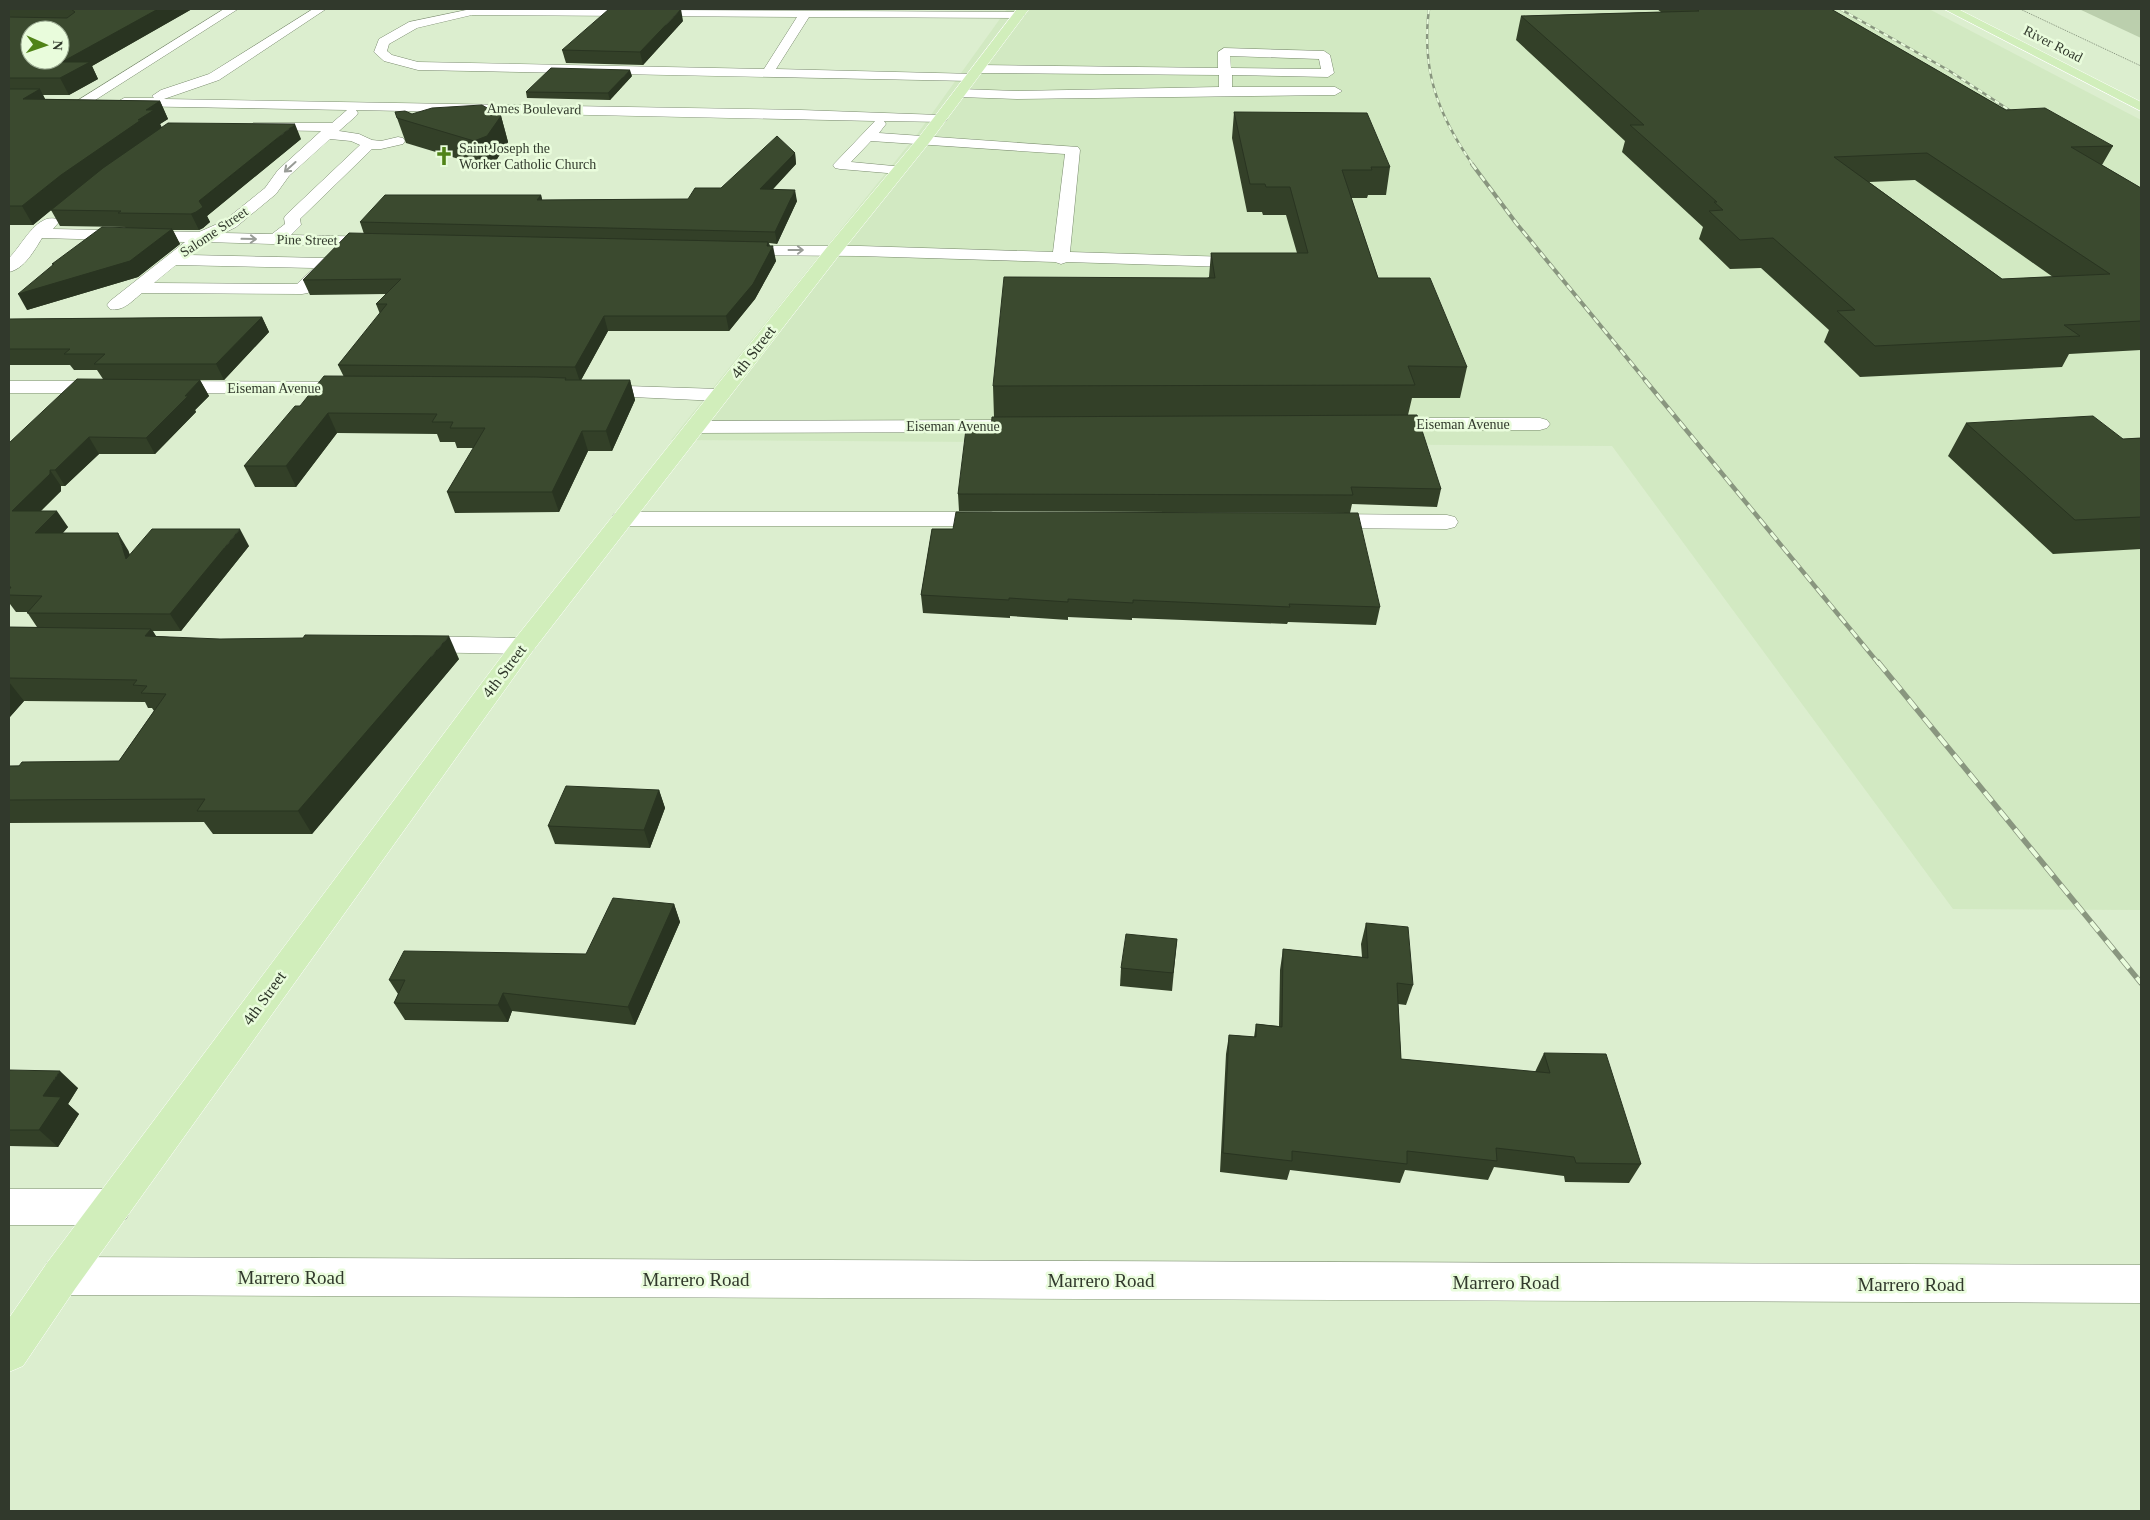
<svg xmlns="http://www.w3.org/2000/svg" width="2150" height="1520" font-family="'Times New Roman',serif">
	<rect width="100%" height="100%" fill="#dceecf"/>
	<polygon fill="#d2e9c2" points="1007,9 1929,9 2141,120 2141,910 1953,909 1612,446 671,440 918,133"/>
	<polygon fill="#bbcfad" points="2079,9 2141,9 2141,38"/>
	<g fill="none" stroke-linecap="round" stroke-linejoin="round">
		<g stroke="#7a8b6e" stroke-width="1">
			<g id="minor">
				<polygon points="224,9 238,9 89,104 79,104 77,101"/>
				<path d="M313,9H326L219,80L164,99L801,110L940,115L945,116L947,119L945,122L884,121L886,124L879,133L1078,147L1080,150L1070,252L1229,257L1235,258L1237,262L1235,266L1229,267L1067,262L1061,264L1055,262L860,256L738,255L732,254L730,250L732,246H860L1053,252L1065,154L871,141L851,162L904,167L906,170L904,173L899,174L840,169L835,168L833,165L875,121L356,110L358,113L356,116L339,131L359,134L372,140L381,141L398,137L403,138L405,141L403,144L381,149H372L300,219L301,225L291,235L377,237L383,239L385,242L383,245L377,247L205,242L189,255L324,258L333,253L339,254L341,258L339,262L308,293L302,294L142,293C132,301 123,312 110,309L107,305L110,301L185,242L42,238C34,251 24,269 9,272V258C22,246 36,213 57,219L59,222L53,229L199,232L224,221L265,188L278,170L321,131L258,130L253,129L251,126L253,123H332L347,110L124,106L117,102L124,98H154L152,96L161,90L209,74ZM330,139L351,141L360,145L286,215L284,218L285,224L272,234L224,233L236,227L276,194L289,176ZM176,265L314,268L297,284L154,283Z"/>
				<path d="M471,9L1019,12L1025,15L1019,18L809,17L776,69L976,74L977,77L971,81L418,70L384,61L374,52L379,39L409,22ZM472,15L797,17L764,69L418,62L392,55L387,51L389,44L417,28Z"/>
				<path d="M1224,48L1324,51L1330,55L1334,73L1328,77L1232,75V87H1335L1342,91L1335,95L1017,99L960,97L953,93L960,89L1017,91L1219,87V75L978,73L972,69L978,65L1218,68V52ZM1230,56L1319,59L1321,69L1231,68Z"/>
				<polygon points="9,381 105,381 112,383 115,387 112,391 105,393 9,393"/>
				<polygon points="168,381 353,382 360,384 363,388 360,392 353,394 168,393 161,391 158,387 161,383"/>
				<polygon points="596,385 719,389 726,391 729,395 726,399 719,401 589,395 586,391 589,387"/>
				<polygon points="1381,418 1540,418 1547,420 1550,424 1547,428 1540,430 1381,430 1374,428 1371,424 1374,420"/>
				<polygon points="1028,420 1035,422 1038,426 1035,430 1028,432 695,433 688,431 685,427 688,423 695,421"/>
				<polygon points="622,512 991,512 999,514 1002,519 999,524 991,526 622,526 614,524 611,519 614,514"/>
				<polygon points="1321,514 1447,515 1455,517 1458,522 1455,527 1447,529 1321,528 1313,526 1310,521 1313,516"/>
				<polygon points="414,636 523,638 532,640 536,646 532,652 523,654 414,652 405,650 401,644 405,638"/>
				<polygon points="9,1189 113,1189 126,1195 132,1207 126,1219 113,1225 9,1225"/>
				<polygon points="61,1257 2141,1265 2141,1303 61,1295 47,1289 42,1276 47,1263"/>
			</g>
		</g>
		<g stroke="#fff" stroke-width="1">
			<g id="major">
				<polygon points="1017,9 1029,9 929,143 840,254 532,652 75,1289 23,1366 9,1372 9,1318 47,1263 514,640 828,246 919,137"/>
				<polygon points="1944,9 1958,9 2141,102 2141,111"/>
			</g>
		</g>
		<polyline stroke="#838f7a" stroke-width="1" stroke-dasharray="1 1" stroke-linecap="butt" points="2020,9 2141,66"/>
		<use href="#minor" fill="#fff" fill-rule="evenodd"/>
		<use href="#major" fill="#d1eebb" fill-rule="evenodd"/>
		<g stroke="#89967f" stroke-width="2.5">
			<g id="rail-far3">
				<path d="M1429,9C1421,70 1438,115 1473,165"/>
				<polyline points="1840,9 1948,70 2020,117"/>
			</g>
		</g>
		<g stroke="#89967f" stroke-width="4">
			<polyline id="rail-far2" points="1472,164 1516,223 1646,381"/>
		</g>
		<g stroke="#89967f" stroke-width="4.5">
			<polyline id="rail-far1" points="1645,380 1879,664"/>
		</g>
		<g stroke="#89967f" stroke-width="5.5">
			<polyline id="rail" points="1878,662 2141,983"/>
		</g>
		<use href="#rail-far3" stroke="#e9fcdc" stroke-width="2" stroke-dasharray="5" stroke-linecap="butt"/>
		<use href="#rail-far2" stroke="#e9fcdc" stroke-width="2.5" stroke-dasharray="7" stroke-linecap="butt"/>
		<use href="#rail-far1" stroke="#e9fcdc" stroke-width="3" stroke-dasharray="9" stroke-linecap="butt"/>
		<use href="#rail" stroke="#e9fcdc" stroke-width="4" stroke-dasharray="12" stroke-linecap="butt"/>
	</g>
	<g fill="#334028" fill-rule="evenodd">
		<polygon points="9,9 192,9 92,66 98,79 69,95 43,95 45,99 160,101 168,119 160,124 162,128 301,139 207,216 210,222 203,228 199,230 173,230 180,244 138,277 27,310 53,265 52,264 126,227 60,226 51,210 33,225 9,225"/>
		<path d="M1657,9H1831L2006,110L2113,146L2102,165L2141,188V350L2069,354L2062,367L1860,377L1824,342L1829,330L1761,268L1730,269L1699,239L1703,227L1622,152L1625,141L1516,40L1521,16L1661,12ZM1915,180L2053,277L2002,279L1869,182Z"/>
		<polygon points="683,21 643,65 566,63 562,50"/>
		<polygon points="632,76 610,100 527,98 526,92"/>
		<polygon points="1234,112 1390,167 1386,195 1368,195 1367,198 1351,198 1378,278 1467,367 1460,398 1412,398 1408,415 1441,489 1437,507 1352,504 1350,513 959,511 958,494 991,430 994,417 993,386 1209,277 1211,253 1297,253 1286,215 1263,215 1262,212 1247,212 1232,138"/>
		<polygon points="412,114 501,116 508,142 495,162 482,166 406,143 397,118"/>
		<polygon points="795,153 796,164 773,189 797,201 777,244 769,243 776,261 755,299 729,331 608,331 581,380 630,380 635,400 612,451 588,451 559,512 455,513 447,492 474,448 457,448 455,442 440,442 437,434 337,433 296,487 255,487 244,466 300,406 344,377 338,365 380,314 376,304 386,294 310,295 303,280 364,234 360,222 541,195 542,200 688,199 721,188"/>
		<polygon points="262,317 269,332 224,380 200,380 209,396 195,410 196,412 155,454 99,454 65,486 61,486 61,491 41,511 68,527 63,533 128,550 130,555 249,546 181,631 153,631 156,636 459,659 312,834 213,834 204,822 9,823 9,766 119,761 154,711 152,708 148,708 145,702 24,701 9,718 9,627 37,627 27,612 16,612 10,604 9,604 9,443 103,379 97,370 74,370 70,365 9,365 9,319"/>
		<polygon points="1966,423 2123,439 2141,438 2141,549 2053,554 1948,456"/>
		<polygon points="932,529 1380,607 1376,625 1288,622 1287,624 1132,618 1132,620 1068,617 1068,620 1010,616 1010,618 923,613 921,595"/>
		<polygon points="659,790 665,808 650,848 555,844 548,826"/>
		<polygon points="674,904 680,922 635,1025 512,1011 508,1022 405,1020 394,1003 398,994 389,980 586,954"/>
		<polygon points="1366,923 1413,985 1406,1005 1398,1004 1401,1059 1535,1072 1544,1053 1641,1164 1629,1183 1565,1182 1564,1176 1494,1167 1488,1180 1405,1170 1400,1183 1290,1170 1287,1180 1220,1172 1226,1054 1229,1035 1254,1037 1256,1024 1279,1026 1280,970 1283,949 1362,957 1361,944"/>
		<polygon points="1177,939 1172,991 1120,986 1121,968"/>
		<polygon points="9,1070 78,1088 68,1104 79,1114 58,1147 9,1146"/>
	</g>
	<g fill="#293421">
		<polygon points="158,9 192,9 92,66 98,79 69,95 60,78 62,62"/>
		<polygon points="681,9 683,21 643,65 640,52"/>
		<polygon points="630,70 632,76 610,100 608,93"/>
		<polygon points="40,89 49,107 23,99"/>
		<polygon points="160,101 168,119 160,124 162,128 71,194 33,225 22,206 61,175 138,120 146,110"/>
		<polygon points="501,116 508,142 495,162 482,166 474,141"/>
		<polygon points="295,124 301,139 207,216 210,222 203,228 199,230 191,214 199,201"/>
		<polygon points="795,153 796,164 762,201 760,189"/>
		<polygon points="795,190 797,201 777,244 775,232"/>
		<polygon points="541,195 544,207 537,200"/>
		<polygon points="172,229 180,244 138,277 27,310 18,294"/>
		<polygon points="768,242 770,252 773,246 776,261 755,299 729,331 726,316"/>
		<polygon points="604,316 608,331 580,382 575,367"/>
		<polygon points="262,317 269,332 224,380 216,364"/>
		<polygon points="200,380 209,396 195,410 196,412 155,454 146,438"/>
		<polygon points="630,380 635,400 612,451 606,431"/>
		<polygon points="328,413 337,433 296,487 286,466"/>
		<polygon points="582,431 588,451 559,512 552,492"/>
		<polygon points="89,437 99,454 65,486 55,470"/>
		<polygon points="50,470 61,486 61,491 24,527 12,511"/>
		<polygon points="57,511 68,527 47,549 35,533"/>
		<polygon points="240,529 249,546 181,631 170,614"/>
		<polygon points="118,533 128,550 137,576 126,559"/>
		<polygon points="151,629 166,651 145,636"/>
		<polygon points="449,636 459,659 312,834 298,811"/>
		<polygon points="9,682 24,701 9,718"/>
		<polygon points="659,790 665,808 650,848 644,830"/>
		<polygon points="674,904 680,922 635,1025 628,1007"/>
		<polygon points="503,993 512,1011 508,1022 498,1005"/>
		<polygon points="60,1071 78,1088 68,1104 79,1114 58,1147 39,1130 43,1096"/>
	</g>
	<g fill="#3b4a2f" stroke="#293421" fill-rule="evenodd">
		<path d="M71,9H158L62,62H90L60,78H9V17L67,18L75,12ZM30,30H60V60H30Z"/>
		<polygon points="609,9 681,9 640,52 562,50"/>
		<path d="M1696,9H1831L2006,110L2045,108L2113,146L2071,147L2141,188V321L2064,325L2080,336L1875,346L1837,311L1855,310L1773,238L1740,240L1709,211L1723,210L1714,202H1717L1630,125H1644L1521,16L1699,11ZM1927,153L2110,274L2002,279L1834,157Z"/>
		<polygon points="551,68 630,70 608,93 526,92"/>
		<polygon points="9,89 40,89 23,99 160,101 146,110 154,110 138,120 141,120 61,175 22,206 9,206"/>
		<polygon points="482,105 501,116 487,136 474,141 397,118 395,112 405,111 412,114 432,108"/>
		<polygon points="1234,112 1367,113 1390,167 1371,167 1372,170 1342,170 1378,278 1430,278 1467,367 1408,366 1415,385 993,386 1004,277 1215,278 1211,253 1308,253 1290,187 1266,187 1265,184 1250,184"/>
		<polygon points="168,123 295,124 199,201 203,207 196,212 191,214 118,213 121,211 51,210 103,168"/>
		<polygon points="777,136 795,153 760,189 795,190 775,232 360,222 385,195 541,195 537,200 688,199 695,188 721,188"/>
		<polygon points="102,227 172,229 130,261 18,294 54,264 52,264"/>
		<polygon points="349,233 768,242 767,246 773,246 753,284 726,316 604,316 575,367 338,365 387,304 376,304 401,279 303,280"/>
		<polygon points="262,317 216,364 94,364 105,354 64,354 70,349 9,349 9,319"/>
		<polygon points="324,376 536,377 566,378 565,380 630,380 606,431 582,431 552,492 447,492 485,428 450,428 453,422 432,422 437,414 328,413 286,466 244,466 295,406 300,406"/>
		<polygon points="77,379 200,380 185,396 188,396 146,438 89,437 55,470 50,470 50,474 12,511 57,511 35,533 118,533 126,559 152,529 240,529 170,614 27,613 42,596 9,595 9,590 11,587 9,587 9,443"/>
		<polygon points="1417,415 1441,489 1351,487 1353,495 958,494 966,429 991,430 992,417"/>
		<polygon points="2093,416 2123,439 2141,438 2141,517 2075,520 1966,423"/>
		<polygon points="956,512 1358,513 1380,607 1289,604 1290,607 1133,600 1133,603 1068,599 1068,602 1009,598 1009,600 921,595 932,529 953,529"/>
		<polygon points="9,627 151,629 145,636 220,639 303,638 305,635 449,636 298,811 197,811 205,799 9,800 9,766 19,766 22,762 119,761 166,694 141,693 147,686 133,685 137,680 9,678"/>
		<polygon points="566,786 659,790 644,830 548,826"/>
		<polygon points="613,898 674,904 628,1007 503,993 498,1005 394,1003 405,980 389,980 404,951 586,954"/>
		<polygon points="1366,923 1408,927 1413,985 1397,983 1401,1059 1550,1073 1544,1053 1606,1054 1641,1164 1576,1163 1574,1157 1496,1148 1497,1161 1407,1151 1407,1164 1292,1151 1292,1161 1223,1153 1229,1035 1256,1037 1256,1024 1282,1027 1283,949 1368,958"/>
		<polygon points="1126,934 1177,939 1173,973 1121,968"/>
		<polygon points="9,1070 60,1071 43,1096 61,1097 39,1130 9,1130"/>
	</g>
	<defs><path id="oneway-shaft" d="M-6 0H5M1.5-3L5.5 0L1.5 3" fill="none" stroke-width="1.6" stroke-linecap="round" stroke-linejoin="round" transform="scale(1.25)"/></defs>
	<g stroke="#989c96">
		<use href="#oneway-shaft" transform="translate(290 167) rotate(138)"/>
		<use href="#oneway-shaft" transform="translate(249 239) rotate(1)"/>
		<use href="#oneway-shaft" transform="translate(796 250)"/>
	</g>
	<defs>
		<g id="church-bare" transform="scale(1.5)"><path d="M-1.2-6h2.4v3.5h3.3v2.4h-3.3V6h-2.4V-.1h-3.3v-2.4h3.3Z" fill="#508317" stroke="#e9fcdc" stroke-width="2.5" paint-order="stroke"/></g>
	</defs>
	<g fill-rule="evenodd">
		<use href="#church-bare" x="444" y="156"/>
	</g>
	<g text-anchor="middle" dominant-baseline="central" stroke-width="5" stroke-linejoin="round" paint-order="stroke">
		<g font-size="14" fill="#31392c" stroke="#e9fcdc">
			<text transform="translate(2053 44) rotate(27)">River Road</text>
			<text transform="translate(534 109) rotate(1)">Ames Boulevard</text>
			<text transform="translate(214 232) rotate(-34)">Salome Street</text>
			<text transform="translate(307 240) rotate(1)">Pine Street</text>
			<text x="274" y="388">Eiseman Avenue</text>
			<text x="1463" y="424">Eiseman Avenue</text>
			<text x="953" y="426">Eiseman Avenue</text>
		</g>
		<g font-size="14" fill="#31392c" stroke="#e9fcdc" text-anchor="start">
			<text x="459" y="148">Saint Joseph the<tspan x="459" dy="16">Worker Catholic Church</tspan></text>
		</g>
		<g font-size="16" fill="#31392c" stroke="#e9fcdc">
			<text transform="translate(753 352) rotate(-52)">4th Street</text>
			<text transform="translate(504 671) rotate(-53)">4th Street</text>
			<text transform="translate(264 998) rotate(-54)">4th Street</text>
		</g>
		<g font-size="19" fill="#31392c" stroke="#e9fcdc">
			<text x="291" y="1277">Marrero Road</text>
			<text x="696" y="1279">Marrero Road</text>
			<text x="1101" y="1280">Marrero Road</text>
			<text x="1506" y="1282">Marrero Road</text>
			<text x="1911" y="1284">Marrero Road</text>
		</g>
	</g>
	<rect width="2150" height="1520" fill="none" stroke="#31392c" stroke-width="20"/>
	<g transform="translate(45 45) rotate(92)"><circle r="24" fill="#e9fcdc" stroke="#9fae96"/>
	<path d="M0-4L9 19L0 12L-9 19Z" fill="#508317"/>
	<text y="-8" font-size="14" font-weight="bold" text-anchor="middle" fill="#31392c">N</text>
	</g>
</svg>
